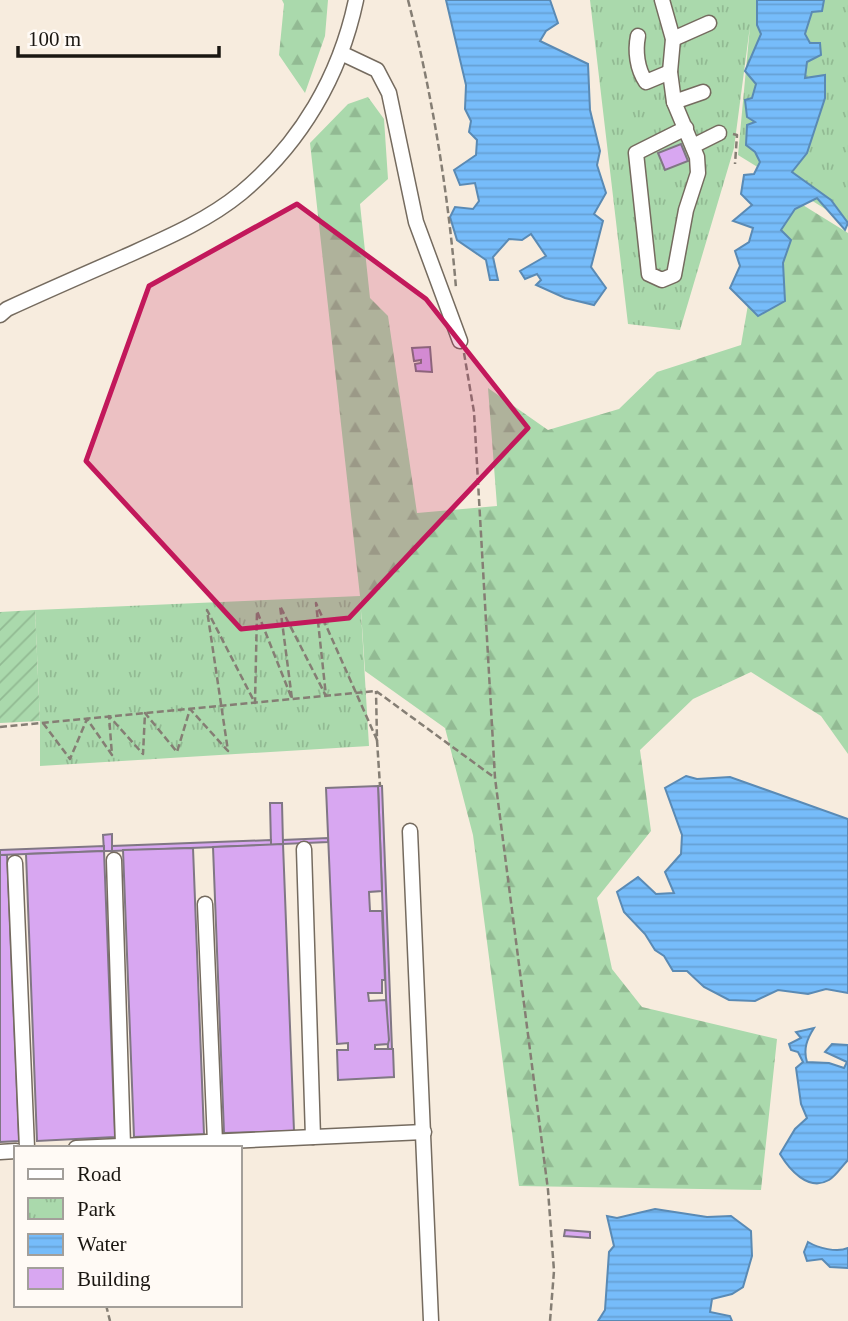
<svg xmlns="http://www.w3.org/2000/svg" width="848" height="1321" font-family="Georgia,serif">
	<defs>
		<pattern id="forest-firs" width="22" height="20" patternUnits="userSpaceOnUse" patternTransform="scale(1.75)"><rect width="22" height="20" fill="#aad9ac"/><path d="M5 1l3.5 6h-7zM16 11l3.5 6h-7z" fill="#92ba93"/></pattern>
		<pattern id="park-tufts" width="24" height="20" patternUnits="userSpaceOnUse" patternTransform="scale(1.75)"><rect width="24" height="20" fill="#aad9ac"/><path d="M3 7l-1-3M5 7V3M7 7l1-3M15 17l-1-3M17 17v-4M19 17l1-3" fill="none" stroke="#92ba93"/></pattern>
		<pattern id="garden-furrows" width="10" height="10" patternUnits="userSpaceOnUse" patternTransform="scale(1.75)"><rect width="10" height="10" fill="#aad9ac"/><path d="M-1 1l2-2M0 10L10 0M9 11l2-2" fill="none" stroke="#92ba93"/></pattern>
		<pattern id="water-rules" width="6" height="5" patternUnits="userSpaceOnUse" patternTransform="scale(1.75)"><rect width="6" height="5" fill="#76bcfa"/><path d="M0 2.5h6" fill="none" stroke="#66a1d5"/></pattern>
	</defs>
	<rect width="100%" height="100%" fill="#f7ecde"/>
	<g fill="url(#forest-firs)">
		<polygon points="282,0 328,0 325,36 305,93 279,55 284,4"/>
		<polygon points="368,97 384,119 388,179 360,204 370,298 388,316 417,513 497,506 488,388 548,430 619,409 657,372 741,345 769,184 848,233 848,754 821,716 751,672 693,699 640,750 651,831 597,898 612,969 642,1007 777,1039 761,1190 519,1186 473,835 445,728 365,671 360,596 310,143 348,104"/>
	</g>
	<g fill="url(#park-tufts)">
		<polygon points="590,0 848,0 848,223 738,155 750,26 734,148 680,330 628,324"/>
		<polygon points="360,596 369,746 40,766 40,721 35,610"/>
	</g>
	<polygon fill="url(#garden-furrows)" points="35,610 40,721 0,723 0,612"/>
	<g fill="url(#water-rules)" stroke="#5a8ab4" stroke-width="2">
		<polygon points="446,0 550,0 558,23 546,31 540,41 588,64 590,110 600,151 597,165 606,193 594,214 603,221 591,267 606,288 594,305 565,298 536,285 541,280 537,274 525,279 520,271 546,256 531,234 522,240 509,239 493,257 498,280 490,280 486,260 457,240 450,217 455,207 473,209 479,201 475,183 460,185 454,170 476,155 477,140 469,132 471,121 465,109 466,85"/>
		<polygon points="757,0 824,0 822,11 812,12 805,34 810,43 820,43 821,55 807,62 805,78 825,75 825,98 807,153 792,172 831,200 848,223 845,230 817,198 795,209 781,230 791,240 783,263 785,301 758,316 730,288 740,266 735,251 749,242 753,228 733,221 752,205 741,194 744,175 754,174 760,162 755,152 746,145 747,125 755,122 747,117 745,100 752,98 756,84 745,71 761,34 757,25"/>
		<polygon points="686,776 697,779 730,777 848,819 848,993 826,989 808,994 778,990 755,1001 729,1000 704,987 687,971 673,971 664,956 655,950 645,934 624,912 617,892 638,877 656,894 674,893 665,872 681,854 682,835 665,788"/>
		<path d="M814,1028C807,1039 803,1049 807,1062L829,1063L844,1068L847,1062L825,1052L832,1044L848,1045V1160C842,1166 836,1176 829,1180C808,1192 789,1169 780,1154L795,1129L807,1118L801,1104L796,1068L803,1062L798,1052L791,1050L789,1044L801,1038L796,1032Z"/>
		<polygon points="655,1209 707,1217 731,1216 751,1231 752,1256 743,1287 732,1294 712,1299 710,1312 730,1316 732,1321 598,1321 605,1310 609,1252 614,1246 607,1216 617,1218"/>
		<path d="M808,1242C818,1248 837,1253 848,1248V1268L830,1267L822,1259L807,1261L804,1252Z"/>
	</g>
	<g fill="#d8a7f1" stroke="#807784" stroke-width="2">
		<polygon points="681,144 688,161 665,170 658,153"/>
		<polygon points="430,347 432,372 416,371 415,364 421,363 421,360 414,361 412,348"/>
		<polygon points="378,786 382,786 392,1049 388,1049"/>
		<polygon points="378,786 382,891 369,892 370,911 382,911 385,980 382,980 382,993 368,993 369,1001 386,1000 389,1040 388,1044 375,1045 375,1049 393,1049 394,1077 338,1080 337,1050 348,1050 348,1043 337,1044 326,788"/>
		<polygon points="270,803 282,803 283,844 271,845"/>
		<polygon points="112,834 112,851 104,851 103,835"/>
		<polygon points="328,838 328,842 283,844 283,840"/>
		<polygon points="271,840 271,845 112,851 112,846"/>
		<polygon points="283,844 294,1131 224,1133 213,847"/>
		<polygon points="104,846 104,851 0,855 0,850"/>
		<polygon points="193,848 204,1134 134,1137 123,850"/>
		<polygon points="104,851 115,1137 37,1141 26,854"/>
		<polygon points="0,855 7,855 19,1141 0,1142"/>
		<polygon points="565,1230 590,1232 590,1238 564,1236"/>
	</g>
	<g fill="none" stroke-linecap="round" stroke-linejoin="round">
		<g stroke="#756b5f" stroke-width="17">
			<g id="minor">
				<polyline points="662,0 673,39 670,72 674,102 697,157 698,173 686,210 674,275 662,280 649,274 636,153 686,128"/>
				<path d="M638,36C635,51 637,69 646,82L670,72"/>
				<polyline points="673,39 709,23"/>
				<polyline points="341,53 377,70 389,93 416,222 460,341"/>
				<polyline points="674,102 703,92"/>
				<polyline points="693,146 719,133"/>
				<path d="M0,315L7,309C46,291 85,274 124,257C164,239 207,221 241,193C301,143 340,76 356,0"/>
				<polyline points="410,831 431,1321"/>
				<polyline points="304,849 313,1137"/>
				<polyline points="114,860 123,1145"/>
				<polyline points="15,863 27,1148"/>
				<polyline points="205,904 215,1142"/>
				<polyline points="76,1148 424,1132"/>
				<polyline points="0,1152 16,1151"/>
			</g>
		</g>
		<g stroke="#857e74" stroke-width="2.5" stroke-dasharray="7 3.5" stroke-linecap="butt">
			<path d="M408,0C432,93 448,192 456,288"/>
			<polyline points="733,134 737,135 735,164"/>
			<polyline points="464,353 474,412 495,778 548,1190 554,1271 550,1321"/>
			<polyline points="43,723 70,759 87,719 112,755 109,716 143,754 145,713 177,752 190,709 228,751 207,610 255,703 257,611 292,699 280,606 326,696 316,603 377,740 376,691"/>
			<polyline points="0,727 376,691 495,778"/>
			<polyline points="377,740 380,786"/>
			<polyline points="106,1305 110,1321"/>
		</g>
		<use href="#minor" stroke="#fff" stroke-width="14"/>
	</g>
	<path fill="#c2185b" fill-opacity="0.2" stroke="#c2185b" stroke-width="5" stroke-linejoin="round" d="M297,204L426,299L528,428L349,618L241,629L86,461L149,286Z"/>
	<rect x="14" y="1146" width="228" height="161" fill="#fffaf5" stroke="#a39f9a" stroke-width="2"/>
	<rect x="28" y="1169" width="35" height="10" fill="#ffffff" stroke="#a39f9a" stroke-width="2"/>
	<text x="77" y="1181" font-size="21" fill="#1a1611">Road</text>
	<rect x="28" y="1198" width="35" height="21" fill="url(#park-tufts)" stroke="#a39f9a" stroke-width="2"/>
	<text x="77" y="1216" font-size="21" fill="#1a1611">Park</text>
	<rect x="28" y="1234" width="35" height="21" fill="url(#water-rules)" stroke="#a39f9a" stroke-width="2"/>
	<text x="77" y="1251" font-size="21" fill="#1a1611">Water</text>
	<rect x="28" y="1268" width="35" height="21" fill="#d8a7f1" stroke="#a39f9a" stroke-width="2"/>
	<text x="77" y="1286" font-size="21" fill="#1a1611">Building</text>
	<path d="M18 46v10h201v-10" fill="none" stroke="#1a1611" stroke-width="3.5"/>
	<text x="28" y="46" font-size="21" fill="#1a1611" stroke="#fffaf5" stroke-width="5" paint-order="stroke">100 m</text>
</svg>
